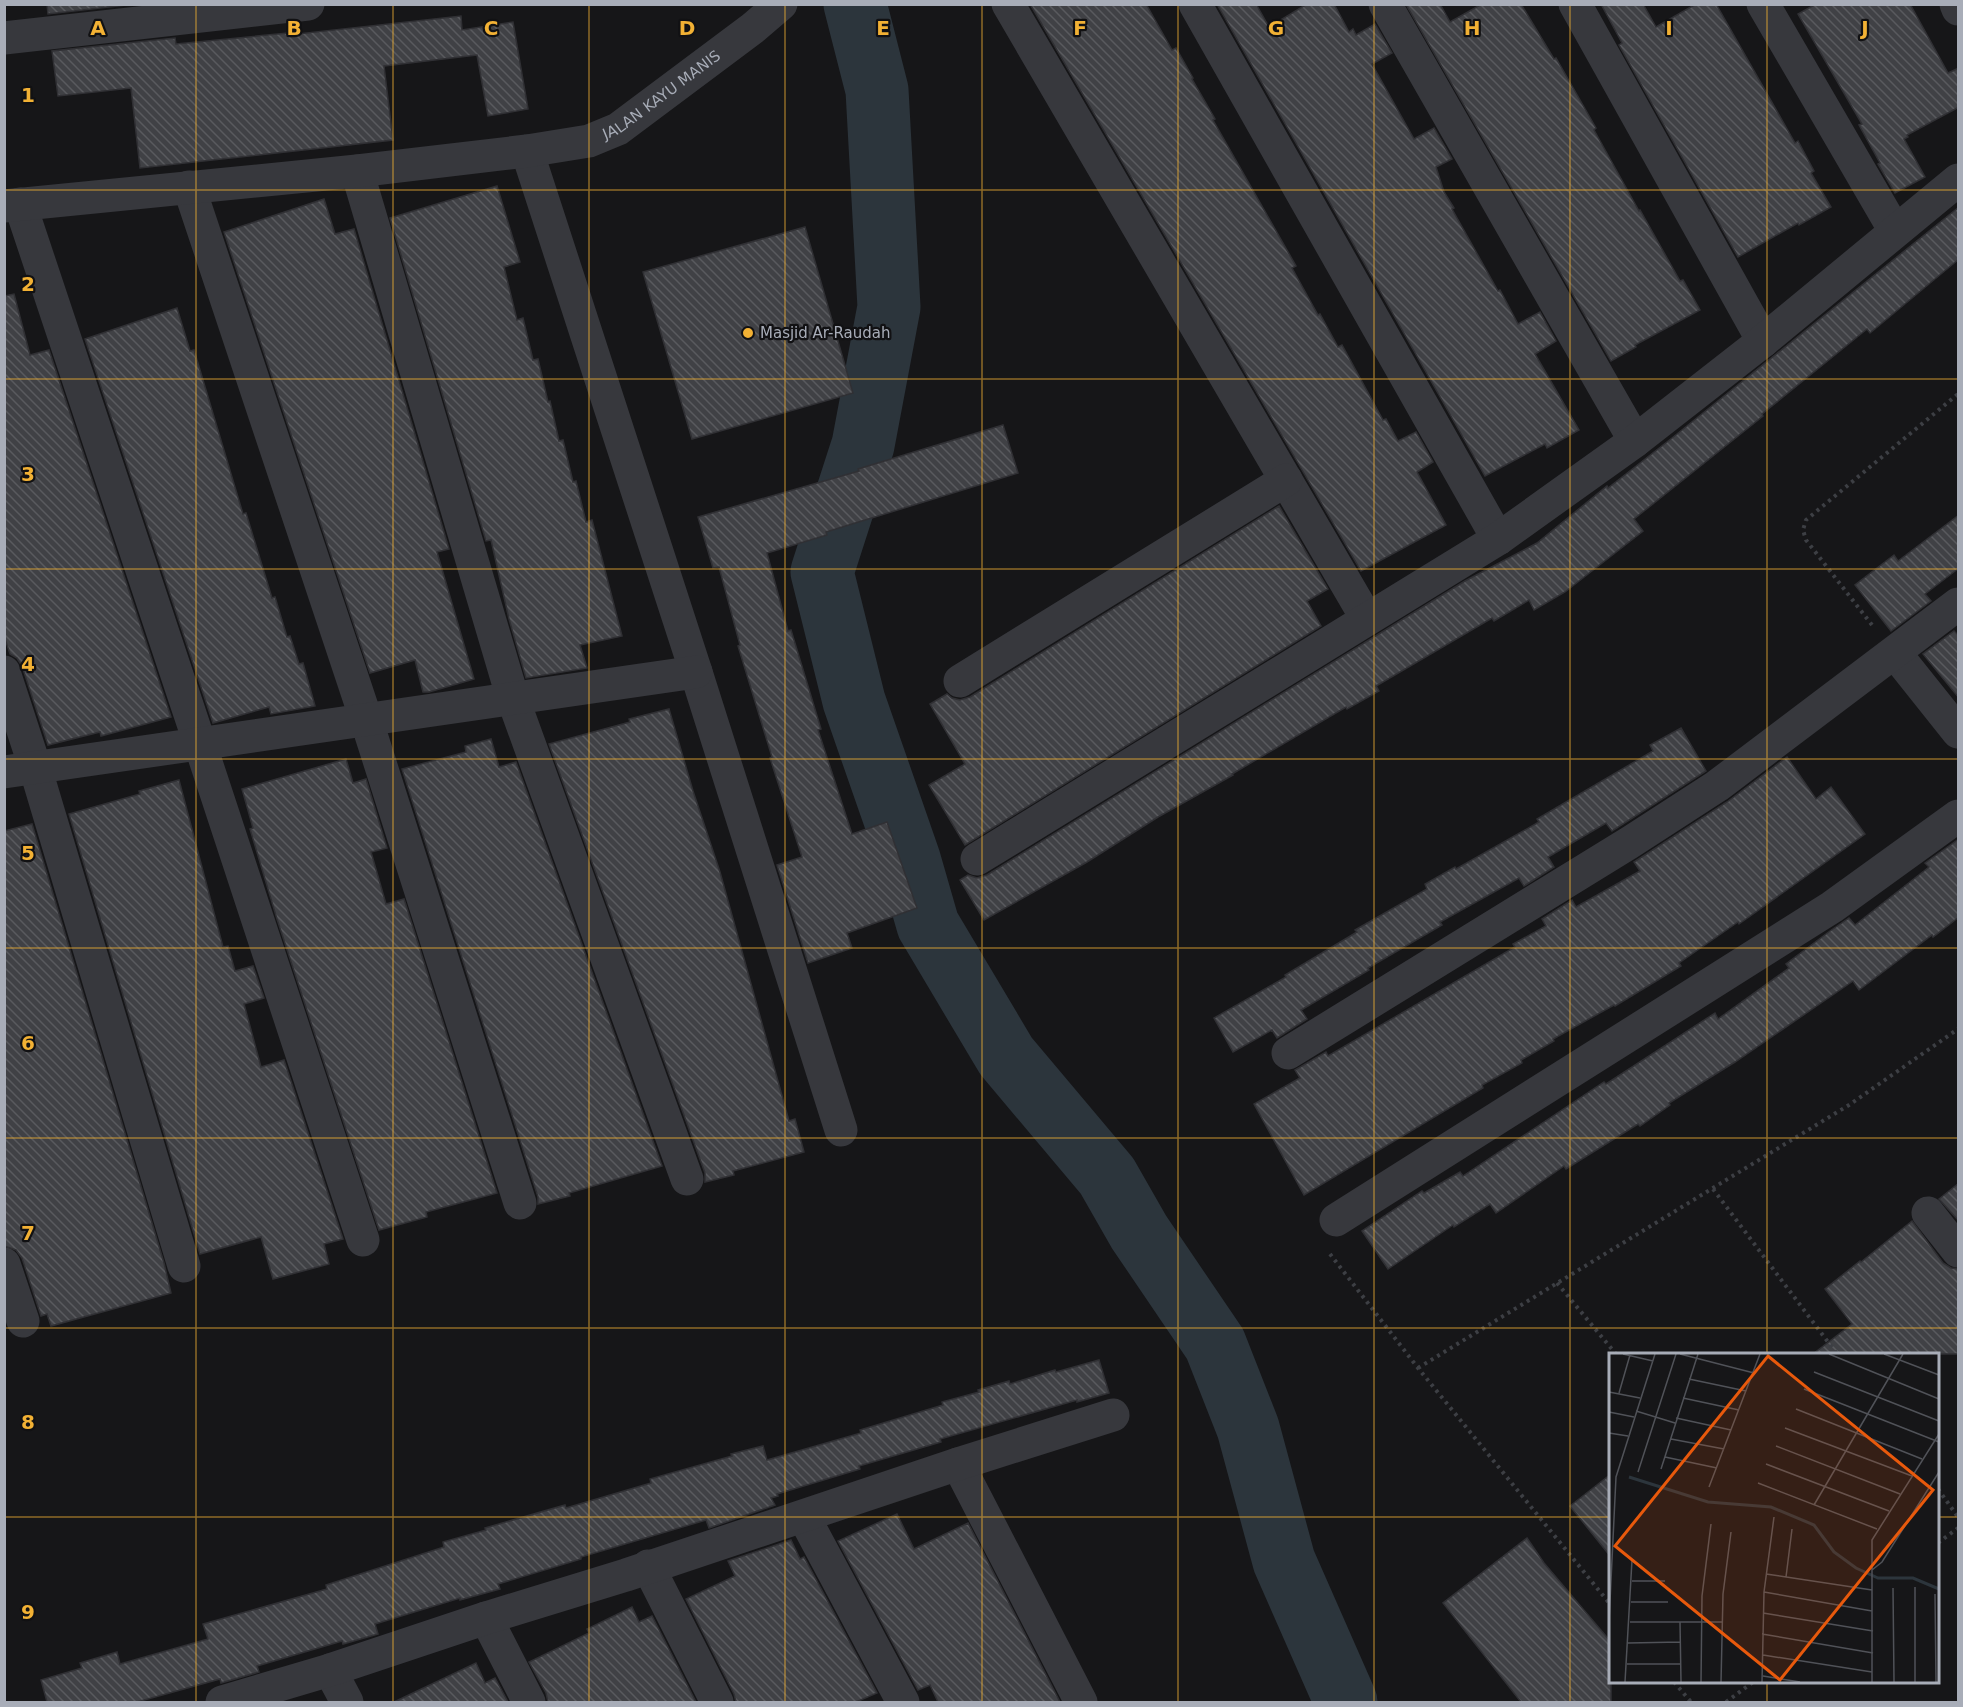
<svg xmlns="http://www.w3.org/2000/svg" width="1963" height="1707" font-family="'DejaVu Sans',sans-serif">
	<defs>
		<pattern id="building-back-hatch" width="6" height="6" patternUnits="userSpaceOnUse" patternTransform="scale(1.5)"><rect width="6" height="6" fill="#404145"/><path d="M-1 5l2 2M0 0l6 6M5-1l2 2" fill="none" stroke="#595a5e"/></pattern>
	</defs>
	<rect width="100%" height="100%" fill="#161618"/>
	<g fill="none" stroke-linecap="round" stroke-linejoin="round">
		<polyline stroke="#2c353c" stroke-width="63" points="855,4 877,90 889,307 863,445 822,572 854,701 909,859 928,925 1006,1056 1107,1176 1139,1232 1215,1344 1248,1428 1284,1561 1346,1702"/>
	</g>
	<g fill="url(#building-back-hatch)" stroke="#303034" stroke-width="1.5">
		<polygon points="47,4 135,4 48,14"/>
		<polygon points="1030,4 1146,4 1172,50 1176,48 1193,78 1192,79 1215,119 1213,120 1296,266 1292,268 1318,315 1320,314 1338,347 1342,345 1383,420 1386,419 1398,441 1416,432 1433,462 1417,472 1446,525 1361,571"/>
		<polygon points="1217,4 1256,4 1269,27 1307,4 1334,4 1349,32 1353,29 1356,35 1375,24 1392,53 1372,64 1414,139 1434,128 1452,159 1436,167 1444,192 1454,208 1452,209 1498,291 1500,290 1518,324 1540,312 1556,341 1535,354 1579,430 1547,448 1545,444 1485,476"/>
		<polygon points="1409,4 1440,4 1450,22 1482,4 1521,4 1554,59 1556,58 1596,128 1594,130 1639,211 1640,210 1680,281 1683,280 1700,310 1635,345 1636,347 1611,361 1407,6"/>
		<polygon points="1601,4 1643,4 1656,27 1696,4 1716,4 1795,143 1798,141 1814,171 1811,173 1831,207 1799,225 1798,223 1738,257 1619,45 1622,43"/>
		<polygon points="1816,4 1910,4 1948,73 1959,68 1959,107 1907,135 1908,137 1904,139 1925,177 1895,193 1878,164 1880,163 1859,125 1862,124 1798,14"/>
		<polygon points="461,16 462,30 513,22 528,109 488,116 477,55 384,66 393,140 140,168 131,88 58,96 52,51 175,38 176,44 298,32 298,34"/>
		<polygon points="497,186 520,262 504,267 517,320 523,318 533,360 538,359 548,402 550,401 559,441 563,440 573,482 576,481 586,522 592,520 622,636 580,645 587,668 526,678 509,619 491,540 486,541 390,218"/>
		<polygon points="324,199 335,234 354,229 449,549 437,552 474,679 429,692 423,692 415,660 370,673 224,232"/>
		<polygon points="1959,207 1959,259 1870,333 1867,329 1762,414 1763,416 1634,519 1643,531 1565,592 1534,610 1529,600 1494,621 1492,618 1376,686 1379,691 1347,709 1346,707 1232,774 1233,775 1158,817 1087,862 984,920 960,880 968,875 977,878 987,875 1465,581 1537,543 1607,486 1608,488 1672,438"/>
		<polygon points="805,227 853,393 692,439 643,272"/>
		<polygon points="14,294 30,355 49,350 171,717 101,736 100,732 48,745 22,666 17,658 10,654 4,636 4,296"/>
		<polygon points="177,308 190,351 194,350 243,514 246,513 272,598 275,597 287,637 290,636 299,664 303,663 315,706 271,714 269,707 213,723 85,339"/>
		<polygon points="1003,425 1018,473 826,532 827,535 767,553 788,631 791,630 821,729 818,730 852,834 887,822 917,908 847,933 852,948 808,963 777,865 802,857 770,758 772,757 738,646 740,645 719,567 713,568 698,517 859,471 858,469"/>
		<polygon points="1279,506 1328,589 1307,601 1321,626 965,845 929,785 965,764 930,704 947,694 952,698 960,700 970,697"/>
		<polygon points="1959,515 1959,568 1925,594 1931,601 1891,631 1855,585 1894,555 1898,561"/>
		<polygon points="1954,631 1959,636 1959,698 1923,654"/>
		<polygon points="669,709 693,791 720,872 789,1121 795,1119 804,1152 733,1171 734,1175 705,1182 705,1173 549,744 630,722 629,719"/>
		<polygon points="1681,728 1706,771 1612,831 1606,823 1548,857 1554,867 1524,886 1519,878 1440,922 1442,925 1368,968 1369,970 1301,1010 1307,1019 1277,1038 1272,1030 1233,1052 1214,1018 1286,977 1285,975 1357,932 1355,930 1427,889 1425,884 1455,867 1456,869 1539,822 1537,819 1653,751 1650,745"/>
		<polygon points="491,739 499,767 516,762 662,1166 569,1193 570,1196 538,1204 538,1197 402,769 466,752 465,746"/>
		<polygon points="1787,757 1816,799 1831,787 1865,834 1739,924 1738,922 1679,963 1681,966 1615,1006 1614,1005 1553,1039 1554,1041 1521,1060 1522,1063 1482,1085 1483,1088 1304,1195 1254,1104 1300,1078 1295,1070 1326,1052 1328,1056 1515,947 1513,944 1546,926 1542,919 1572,900 1576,907 1640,871 1634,862 1727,802"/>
		<polygon points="346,759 353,783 366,779 387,848 371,852 386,904 404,899 497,1193 426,1212 427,1217 379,1230 277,919 250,829 253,828 242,789"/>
		<polygon points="179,780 223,947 228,946 235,971 253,966 264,998 244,1004 261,1067 284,1060 343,1239 324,1244 329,1264 273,1279 261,1237 200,1254 69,814 140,794 139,791"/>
		<polygon points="32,824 164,1263 171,1293 51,1326 47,1314 41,1316 22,1258 16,1250 4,1246 4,831"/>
		<polygon points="1959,839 1959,917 1933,937 1932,935 1859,990 1853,981 1735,1062 1669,1103 1670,1105 1640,1126 1638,1124 1566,1169 1564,1166 1496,1213 1490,1204 1454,1227 1453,1225 1388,1269 1362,1231 1422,1191 1424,1193 1460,1172 1463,1176 1604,1082 1606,1084 1715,1013 1718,1019 1789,968 1786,964 1830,931 1849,918 1855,925 1929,867 1925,863"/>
		<polygon points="1959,1183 1959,1221 1939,1199"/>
		<polygon points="1912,1221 1943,1263 1951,1268 1959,1269 1959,1354 1813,1354 1852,1324 1825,1289 1860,1261 1861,1262"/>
		<polygon points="1099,1360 1109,1393 1077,1402 1077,1400 940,1439 941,1442 859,1466 860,1469 777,1494 778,1496 771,1498 775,1505 709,1528 706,1520 581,1557 581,1559 498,1584 500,1589 460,1600 460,1598 375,1624 378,1634 343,1644 342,1641 257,1666 259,1672 221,1683 220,1679 137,1702 47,1702 41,1680 82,1668 80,1663 117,1652 120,1664 208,1639 203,1624 327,1589 326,1585 444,1547 443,1542 486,1530 485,1528 565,1505 566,1508 651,1483 650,1479 732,1456 731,1454 763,1446 767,1460 861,1433 860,1430 943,1405 942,1402 979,1392 978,1390 1009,1381 1010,1384 1055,1370 1056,1372"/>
		<polygon points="1611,1474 1611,1557 1570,1506"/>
		<polygon points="897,1514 914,1549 968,1523 1060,1702 938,1702 930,1685 918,1690 838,1541"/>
		<polygon points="1527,1538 1544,1563 1611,1642 1611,1702 1521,1702 1443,1603"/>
		<polygon points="791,1540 800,1559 804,1557 877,1693 856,1702 736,1702 734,1694 686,1599 735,1576 728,1561"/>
		<polygon points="632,1607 639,1622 652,1616 696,1702 548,1702 546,1693 529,1662 589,1633 587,1629"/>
		<polygon points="476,1663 485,1683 495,1678 508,1702 394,1702"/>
	</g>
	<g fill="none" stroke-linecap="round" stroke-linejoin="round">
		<g stroke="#3d3f44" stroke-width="4" stroke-dasharray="3 4.5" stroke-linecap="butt">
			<polyline points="1872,625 1806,540 1803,530 1806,520 1958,394"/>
			<polyline points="1713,1189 1837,1354"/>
			<polyline points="1330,1254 1418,1368 1610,1604"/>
			<polyline points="1557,1283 1616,1354"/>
			<polyline points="1418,1368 1849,1105 1958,1029"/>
			<polyline points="1938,1489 1958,1517"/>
			<polyline points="1938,1543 1958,1528"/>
			<polyline points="1674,1682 1691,1702"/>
			<polyline points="1726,1702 1753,1682"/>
		</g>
		<g stroke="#37383d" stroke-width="33">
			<polyline points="1008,4 1367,619"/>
			<polyline points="1195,4 1498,539"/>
			<polyline points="1385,4 1635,441"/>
			<polyline points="1575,4 1763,341"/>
			<polyline points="1763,4 1895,231"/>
			<polyline points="1956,4 1958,9"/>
			<polyline points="4,38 308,4"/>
			<polyline points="527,151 696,672 841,1130"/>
			<polyline points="357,171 513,699 687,1179"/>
			<polyline points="189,187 366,719 520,1203"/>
			<polyline points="20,204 200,744 363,1240"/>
			<path id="s1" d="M4,206L357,171L527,151L589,141L618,129L753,28L781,4"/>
			<polyline points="1895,653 1958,732"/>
			<polyline points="4,672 35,767 184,1266"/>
			<polyline points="960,681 1286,480"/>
			<polyline points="4,772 696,672"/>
			<polyline points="977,859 1498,539 1635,441 1763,341 1958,180"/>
			<polyline points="1288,1053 1629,843 1717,786 1958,604"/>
			<polyline points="1928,1213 1958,1251"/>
			<polyline points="1336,1220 1832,907 1958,816"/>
			<polyline points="4,1264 23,1321"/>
			<polyline points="958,1464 1081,1702"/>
			<polyline points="804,1517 903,1702"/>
			<polyline points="648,1566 717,1702"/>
			<polyline points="486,1618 529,1702"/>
			<polyline points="330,1670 347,1702"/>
			<polyline points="222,1702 330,1670 486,1618 626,1575 958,1464 1113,1415"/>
		</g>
	</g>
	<path fill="none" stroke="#f2b134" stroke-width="1.5" stroke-opacity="0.55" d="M196,4V1702M393,4V1702M589,4V1702M785,4V1702M982,4V1702M1178,4V1702M1374,4V1702M1570,4V1702M1767,4V1354M4,190H1958M4,379H1958M4,569H1958M4,759H1958M4,948H1958M4,1138H1958M4,1328H1958M4,1517H1610M1938,1517H1958M1767,1682V1702"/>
	<circle fill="#f2b134" stroke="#111113" stroke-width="2" cx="748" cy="333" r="6"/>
	<g text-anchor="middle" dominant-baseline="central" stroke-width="4.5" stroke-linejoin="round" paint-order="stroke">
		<g font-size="15" fill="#a8adb8" stroke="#111113">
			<text stroke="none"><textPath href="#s1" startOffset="675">JALAN KAYU MANIS</textPath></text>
		</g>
		<g font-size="15" fill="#a8adb8" stroke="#111113" text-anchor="start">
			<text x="760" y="333">Masjid Ar-Raudah</text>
		</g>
	</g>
	<g transform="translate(1609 1353)">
		<rect width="330" height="330" fill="#161618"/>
		<path fill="none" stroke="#2c353c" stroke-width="3" d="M20,124L99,149L162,154L205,172L225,199L247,215L269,225H304L330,236"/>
		<path fill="none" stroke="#505258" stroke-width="1.5" d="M14,1L44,8M71,1L145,20M220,1L330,46M275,1L330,22M205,19L330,68M80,26L137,38M195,36L330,89M0,39L31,45M10,40L21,2M74,45L130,57M187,56L313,106M27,58L66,70M0,59L25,64M67,65L122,77M176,75L303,123M0,80L19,83M62,86L115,96M167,93L291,141M56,104L108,115M157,111L280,158M52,116L89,1M29,119L67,1M149,130L268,176M100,134L151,1M205,152L294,1M263,217L273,209L330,119M157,221L263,237M177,224L183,176M23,228H56M306,234V329M284,235L285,329M155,239L263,258M326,241L327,329M22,249H59M154,260L264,278M0,269L7,124L46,1M21,269H113M71,269L72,329M153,281L264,300M19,290L72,289M154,302L263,319M18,311H72M154,323L191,329M16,329L23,207M92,329L93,243L102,171M112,329L114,241L122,179M153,329L155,239L165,164M263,329V187L330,81"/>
		<path fill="#e8590c" fill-opacity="0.15" stroke="#e8590c" stroke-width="3" d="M159,3L324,137L171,327L6,193Z"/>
		<rect width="330" height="330" fill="none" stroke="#a8adb8" stroke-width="3"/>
	</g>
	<g font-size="20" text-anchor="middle" font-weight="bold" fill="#f2b134" stroke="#111113" stroke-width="4.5" stroke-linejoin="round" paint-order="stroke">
		<text x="98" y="35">A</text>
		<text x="294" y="35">B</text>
		<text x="491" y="35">C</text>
		<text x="687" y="35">D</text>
		<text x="883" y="35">E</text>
		<text x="1080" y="35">F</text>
		<text x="1276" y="35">G</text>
		<text x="1472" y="35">H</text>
		<text x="1669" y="35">I</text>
		<text x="1865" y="35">J</text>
		<text x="28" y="102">1</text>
		<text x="28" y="291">2</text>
		<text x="28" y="481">3</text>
		<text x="28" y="671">4</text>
		<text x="28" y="860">5</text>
		<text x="28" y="1050">6</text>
		<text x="28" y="1240">7</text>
		<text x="28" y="1429">8</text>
		<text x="28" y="1619">9</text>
	</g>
	<rect width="1963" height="1707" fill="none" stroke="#a8adb8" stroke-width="12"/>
</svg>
